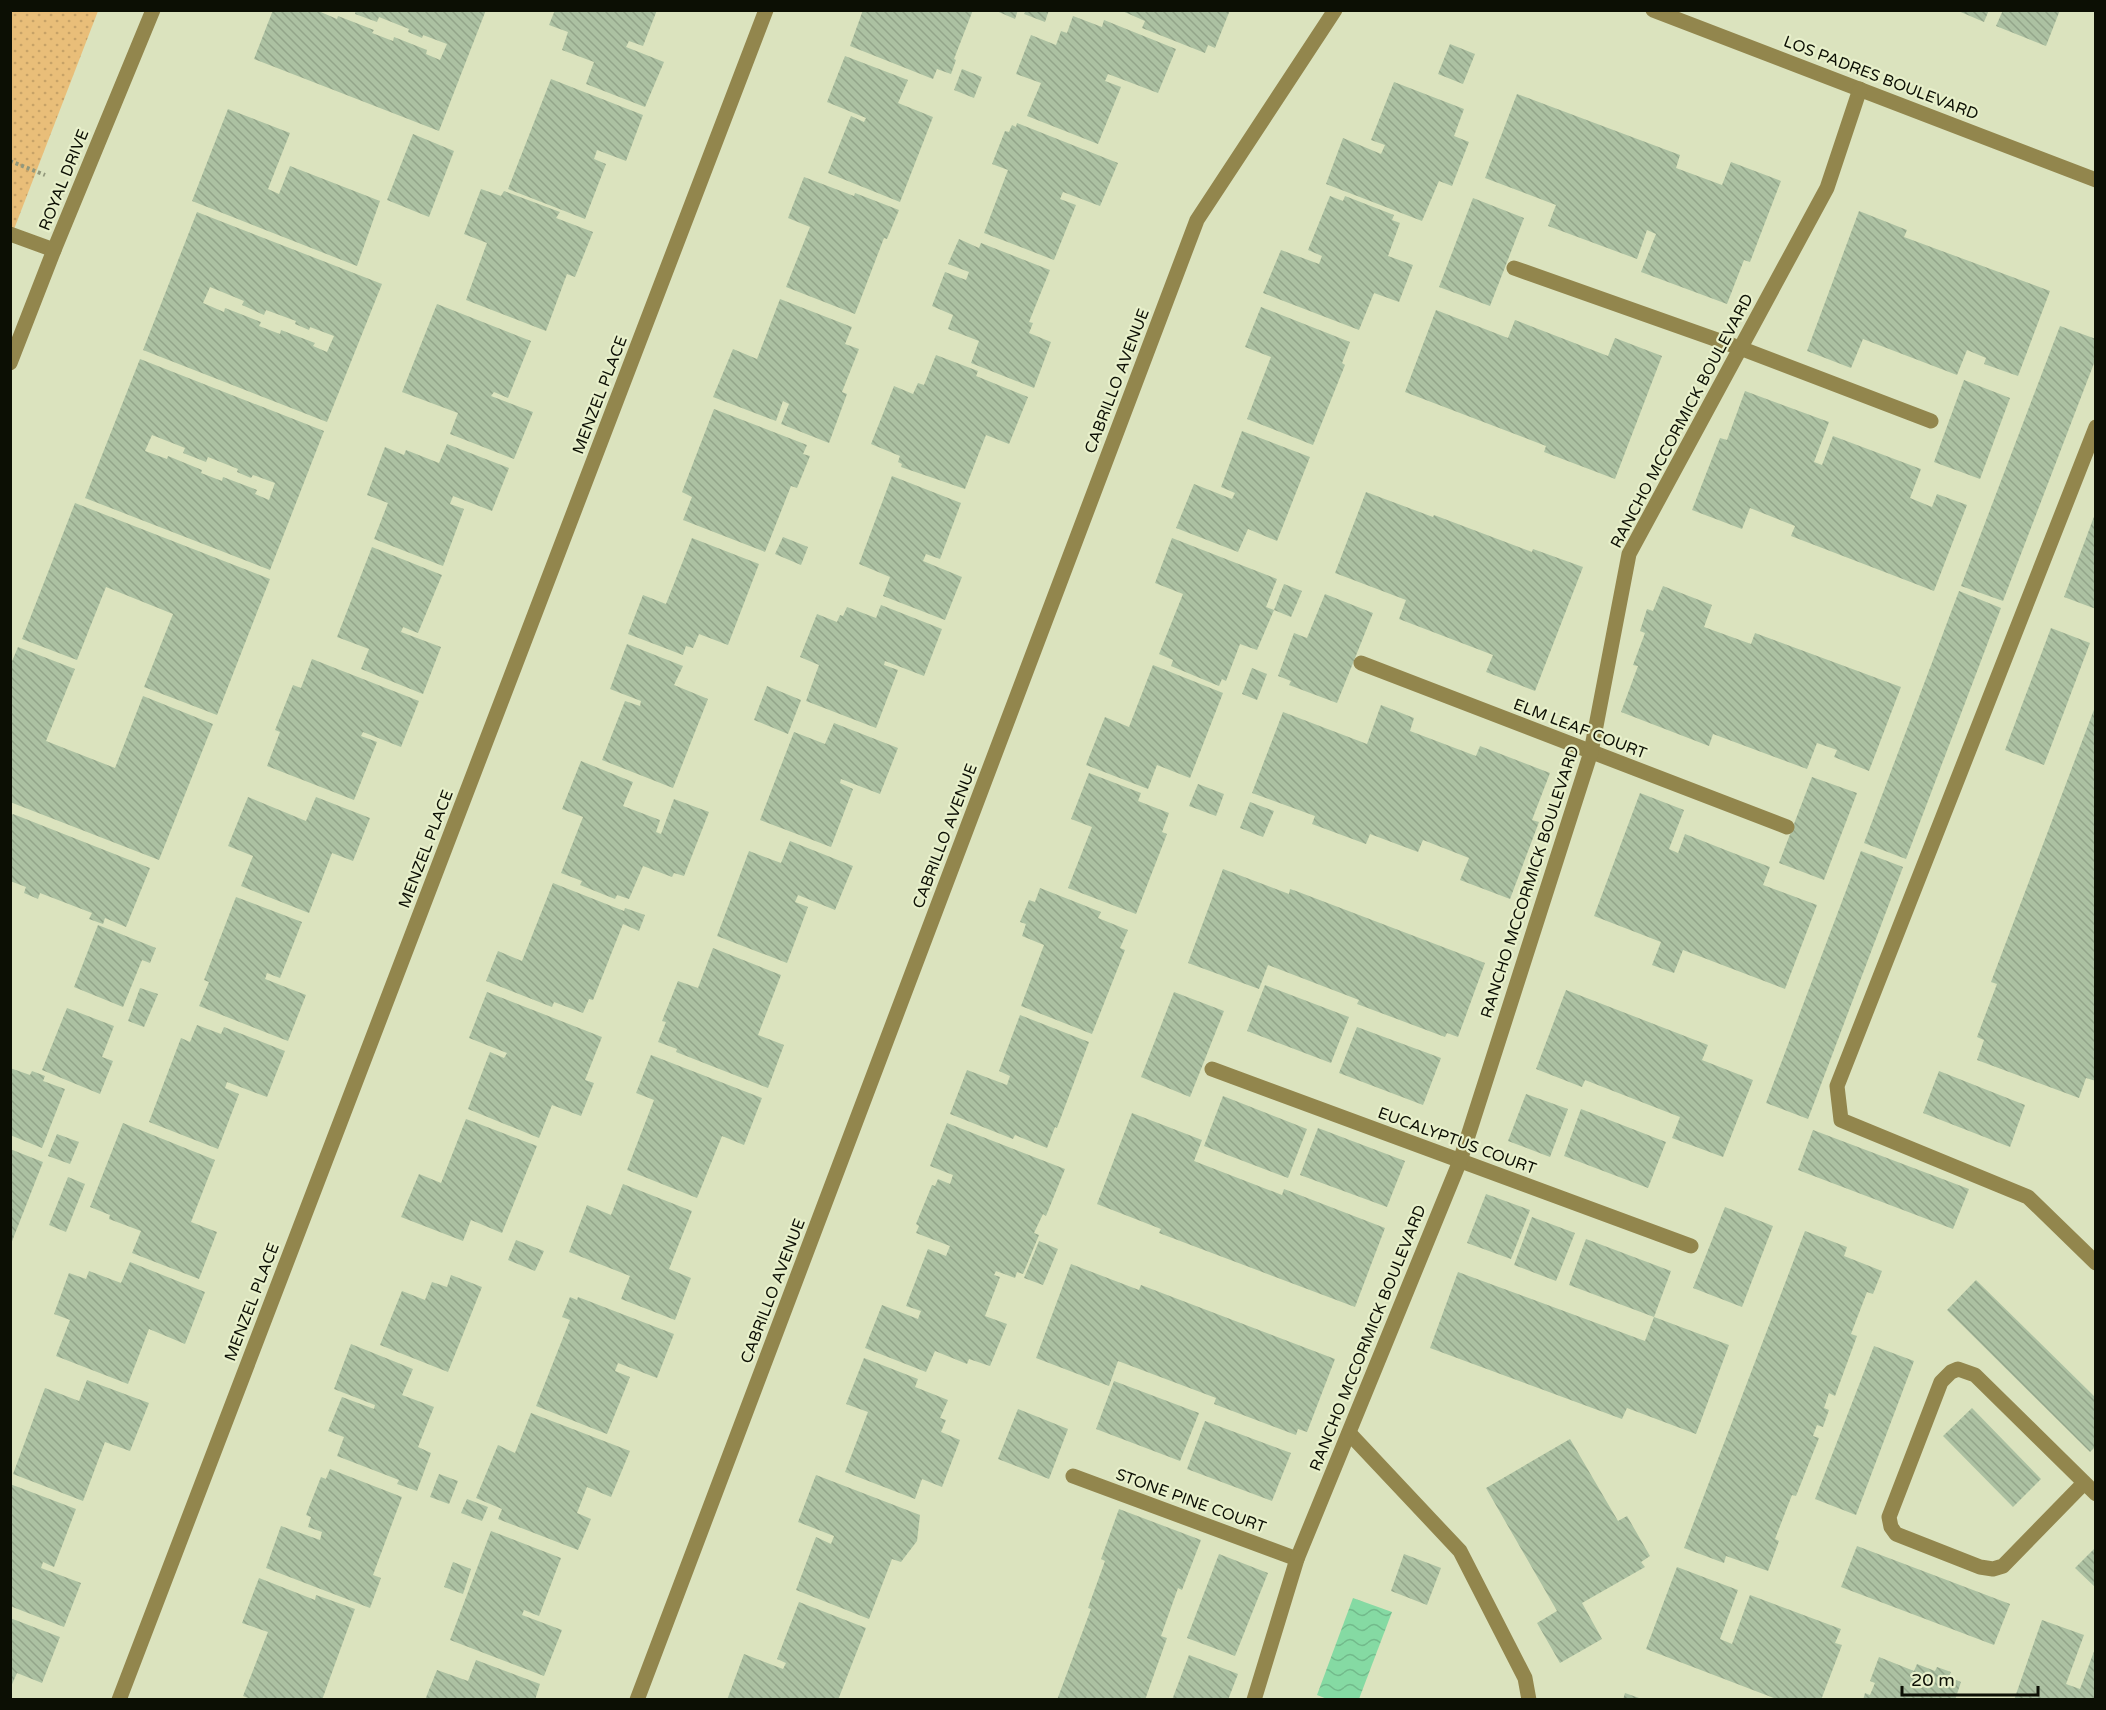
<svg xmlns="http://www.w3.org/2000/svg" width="2106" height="1710" font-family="'Varela Round',sans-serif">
	<defs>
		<pattern id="grass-dots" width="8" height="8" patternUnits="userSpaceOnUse" patternTransform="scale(1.5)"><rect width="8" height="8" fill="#e9be79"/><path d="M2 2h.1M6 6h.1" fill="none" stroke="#c7a267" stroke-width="1.8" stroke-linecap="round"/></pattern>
		<pattern id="water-waves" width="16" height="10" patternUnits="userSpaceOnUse" patternTransform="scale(1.5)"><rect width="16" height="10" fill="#85daa3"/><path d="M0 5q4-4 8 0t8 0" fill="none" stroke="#72ba8b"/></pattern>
		<pattern id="building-back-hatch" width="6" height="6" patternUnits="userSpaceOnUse" patternTransform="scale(1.5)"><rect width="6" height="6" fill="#acc1a2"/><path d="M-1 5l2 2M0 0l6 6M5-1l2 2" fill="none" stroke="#93a58a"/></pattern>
	</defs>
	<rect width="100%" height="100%" fill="#dbe3be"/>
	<polygon fill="url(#grass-dots)" points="11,11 98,11 11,237"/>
	<polygon fill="url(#water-waves)" points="1353,1598 1392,1612 1359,1699 1327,1699 1317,1695"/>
	<g fill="url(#building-back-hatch)" fill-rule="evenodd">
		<polygon points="273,10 316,10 337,19 338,16 374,30 372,33 393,41 394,37 427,50 426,54 440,60 447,44 423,35 422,38 408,32 409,29 379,17 377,22 355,14 356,10 486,10 439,131 254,59"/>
		<polygon points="555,10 657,10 643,46 629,41 626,47 664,62 645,107 586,84 594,62 562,50 568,32 549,25"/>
		<polygon points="863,10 892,12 973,10 954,59 956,60 951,74 937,69 933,79 850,46"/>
		<polygon points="994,10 1018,10 1015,19"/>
		<polygon points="1026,10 1049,10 1045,22 1024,14"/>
		<polygon points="1120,10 1230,10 1215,48 1208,45 1205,53 1142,28 1145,21"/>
		<polygon points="1956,10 1989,10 1984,22"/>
		<polygon points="2003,10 2060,10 2046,46 1996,26"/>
		<polygon points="1073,16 1102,27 1104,20 1176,49 1158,93 1108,74 1105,81 1121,87 1098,144 1027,116 1041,83 1016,74 1031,35 1056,45 1061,31 1067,33"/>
		<polygon points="1450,44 1475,54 1463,84 1438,74"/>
		<polygon points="845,56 908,80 898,103 933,117 900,202 828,173 851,116 864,122 866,118 827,102"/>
		<polygon points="962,69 982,77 974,98 954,90"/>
		<polygon points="551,79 643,115 626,161 597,150 594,159 606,164 585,219 508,189"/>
		<polygon points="1394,82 1464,109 1454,136 1469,142 1452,186 1439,181 1422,221 1326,184 1343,138 1381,154 1385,145 1371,140"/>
		<polygon points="1517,94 1680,155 1676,168 1722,185 1731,162 1781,181 1750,262 1744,260 1727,304 1641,272 1656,234 1647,230 1637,259 1548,226 1556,205 1485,178"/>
		<polygon points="228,109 290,133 268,189 279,194 290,166 380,201 357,266 192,201"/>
		<polygon points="1017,123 1118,163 1100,206 1063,192 1060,199 1076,205 1054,260 984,233 1008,170 992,164 1005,131 1009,132 1012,125 1016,127"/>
		<polygon points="413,134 454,151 429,217 387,200"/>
		<polygon points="804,177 854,196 855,193 899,210 887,239 884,238 855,314 786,287 810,227 788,218"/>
		<polygon points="481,189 501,196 504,191 560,212 556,218 593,232 575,277 567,274 546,331 466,300 487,243 464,234"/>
		<polygon points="1330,196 1343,201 1345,196 1394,215 1392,220 1400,223 1388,256 1413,265 1399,302 1374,293 1359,330 1263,293 1281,250 1319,264 1322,256 1308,250"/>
		<polygon points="1473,198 1524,218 1490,306 1439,287"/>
		<polygon points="1859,211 1907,230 1904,237 2050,291 2018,376 1984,364 1986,358 1967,350 1957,375 1863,339 1851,368 1807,351"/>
		<path d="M197,212L382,284L327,422L143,350ZM210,287L244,301L242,305L264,315L266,310L296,321L295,324L309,330L310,327L334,336L327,352L313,346L315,343L281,330L280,334L259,326L261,322L225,308L224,312L203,303Z"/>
		<polygon points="959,239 979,248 981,243 1050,270 1029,322 1033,323 1029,333 1051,342 1034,388 971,363 979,341 948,329 953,315 932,306 945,272 966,280 969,272 948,264"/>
		<polygon points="780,299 852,327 845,344 859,349 842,392 847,394 829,443 781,424 789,404 783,401 776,421 713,397 733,349 757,359"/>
		<polygon points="437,304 531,341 508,398 494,392 491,396 533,412 514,459 450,434 458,413 402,392"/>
		<polygon points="1261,307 1350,342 1342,363 1345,365 1313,445 1247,419 1271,357 1245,347"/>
		<polygon points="1436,310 1508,338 1515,320 1608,356 1615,338 1662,356 1615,479 1544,452 1546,446 1405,392"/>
		<polygon points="2060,326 2096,339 2096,358 2003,601 1961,586"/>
		<polygon points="936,355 978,371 976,376 1028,397 1009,444 986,435 965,489 901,467 902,464 898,462 900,456 871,444 894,386 913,394 918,383 924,385"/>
		<path d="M140,359L324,431L270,570L85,498ZM152,435L185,448L183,453L206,462L208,457L238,469L237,472L251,478L253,475L275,483L269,500L255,494L257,490L223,477L222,481L201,473L202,470L168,456L167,459L145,451Z"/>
		<polygon points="1964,380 2010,398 1980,479 1934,462"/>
		<polygon points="1745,391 1829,422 1814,462 1822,465 1833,436 1921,469 1910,498 1932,507 1937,494 1967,505 1934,591 1791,536 1795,526 1750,508 1742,529 1692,510 1720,438 1727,440"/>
		<polygon points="714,409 807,445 803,454 810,456 797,488 791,486 765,552 683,520 692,497 682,492"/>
		<polygon points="1242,431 1310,457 1277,541 1248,529 1238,552 1176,528 1194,484 1232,499 1235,493 1221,487"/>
		<polygon points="447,444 509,468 492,511 453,496 450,504 464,509 443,566 374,539 388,503 367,495 385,447 404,455 406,450 439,463"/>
		<polygon points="892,476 961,503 940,559 926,554 923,561 962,577 945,620 883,596 890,577 859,564"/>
		<polygon points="1366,492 1433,517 1434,515 1532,552 1533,549 1583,567 1535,691 1486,672 1493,655 1399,619 1406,600 1335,573"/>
		<polygon points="75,503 270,579 217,715 144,687 173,614 106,587 77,660 22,639"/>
		<polygon points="2095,514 2096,514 2096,609 2064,597"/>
		<polygon points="783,537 808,547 801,565 775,554"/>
		<polygon points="692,538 759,564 728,645 699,634 693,648 686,646 683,655 628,634 643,595 666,604"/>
		<polygon points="1172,538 1277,579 1266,607 1274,610 1257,650 1240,644 1226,681 1222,679 1219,686 1171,666 1173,660 1159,654 1183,594 1155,583"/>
		<polygon points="372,547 442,575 418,633 403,627 401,632 441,647 423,694 361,669 369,649 337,637"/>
		<polygon points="1284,584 1302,591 1291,617 1274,610"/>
		<polygon points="1663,586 1712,605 1704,627 1751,644 1755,633 1901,687 1869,771 1834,757 1837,750 1817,743 1807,769 1713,734 1709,746 1621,712 1638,666 1633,665 1645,633 1640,631 1647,609 1653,611"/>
		<polygon points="1959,591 2001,608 1906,859 1864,843"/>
		<polygon points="1325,594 1373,613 1337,703 1289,685 1291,681 1278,676 1294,633 1307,638"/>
		<polygon points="881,605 942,629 924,676 885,661 884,665 898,670 876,728 806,701 819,665 800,657 817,614 837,622 840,615 843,616 847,607 876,618"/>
		<polygon points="2051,628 2090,643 2044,765 2005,750"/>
		<polygon points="627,644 683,666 674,685 708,699 673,788 602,760 625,701 640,706 641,701 610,689"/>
		<polygon points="18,647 75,669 46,741 115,768 143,696 213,724 159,860 10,802 10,666"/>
		<polygon points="312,659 419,701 401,747 363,732 361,736 377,742 354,800 267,766 280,732 275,730 293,685 301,688"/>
		<polygon points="1153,665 1223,693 1190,778 1157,765 1148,789 1086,765 1105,717 1129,727"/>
		<polygon points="1252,668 1267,674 1257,700 1242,694"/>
		<polygon points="767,686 801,700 788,734 754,720"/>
		<polygon points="1381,705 1414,718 1410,731 1476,756 1480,746 1550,773 1532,820 1539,822 1510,899 1460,880 1469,858 1423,840 1418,852 1370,834 1366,844 1312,824 1315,816 1252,793 1283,712 1367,744"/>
		<polygon points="2095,707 2096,1081 2086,1078 2079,1098 1977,1060 1984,1040 1977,1037 1997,984 1991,982"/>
		<polygon points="834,723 898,748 880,794 841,779 840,783 853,789 831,847 760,820 794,732 825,744"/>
		<polygon points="581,761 633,782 623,806 660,820 656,832 661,834 674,799 709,812 684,876 674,873 672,877 643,866 629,899 617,895 615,899 580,885 582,881 561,873 583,817 562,809"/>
		<polygon points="1089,773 1141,793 1138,801 1169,813 1162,832 1167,834 1136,914 1068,888 1092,827 1071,819"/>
		<polygon points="1812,777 1857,793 1824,880 1779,863"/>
		<polygon points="1198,784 1224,794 1216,816 1189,806"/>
		<polygon points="1640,793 1684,810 1669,849 1678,853 1685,834 1728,851 1770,867 1763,885 1817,905 1785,989 1683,950 1674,973 1652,965 1661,942 1594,916"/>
		<polygon points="248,797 306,821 316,797 370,818 353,861 332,853 309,913 241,886 253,856 228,846"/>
		<polygon points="1250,802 1274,811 1263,837 1240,828"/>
		<polygon points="13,814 150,868 126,927 105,918 103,924 89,919 92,913 40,893 38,899 24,893 26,887 10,881 10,817"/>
		<polygon points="790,841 853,866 835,910 798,895 795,902 808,907 787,963 717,936 749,851 781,863"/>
		<polygon points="1861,851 1903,867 1808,1119 1766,1103"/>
		<polygon points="1223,869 1289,894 1290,889 1296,891 1485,963 1458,1037 1447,1033 1445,1037 1357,1004 1359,1000 1268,965 1259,989 1188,963"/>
		<polygon points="553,883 624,911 625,908 645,915 639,931 623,924 593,1000 589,999 583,1013 554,1002 552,1007 486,981 498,951 522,961"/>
		<polygon points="1040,888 1101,912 1098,918 1128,930 1120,948 1125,950 1092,1034 1021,1006 1044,945 1022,936 1026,924 1020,922 1029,900 1035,902"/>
		<polygon points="236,897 302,922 280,978 267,973 265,979 306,995 288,1041 199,1006 209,982 204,980"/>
		<polygon points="98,925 156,948 150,963 142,960 123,1007 74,987"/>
		<polygon points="713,948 781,975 758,1035 784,1045 768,1088 676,1052 677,1049 658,1042 666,1022 662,1021 678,981 698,988"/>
		<polygon points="1265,985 1349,1017 1331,1063 1247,1031"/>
		<polygon points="140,988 158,994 144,1027 128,1021"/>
		<polygon points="1566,990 1708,1045 1702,1060 1753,1080 1723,1157 1672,1138 1680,1117 1585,1080 1582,1087 1536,1069"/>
		<polygon points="487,992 602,1037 585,1080 594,1083 581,1116 552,1105 539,1138 468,1109 490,1052 504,1058 507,1053 469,1038"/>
		<polygon points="1174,992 1224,1011 1190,1097 1141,1077"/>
		<polygon points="67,1008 114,1026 102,1057 113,1061 100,1094 42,1070"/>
		<polygon points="1020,1015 1089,1042 1057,1128 1055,1127 1047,1148 1015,1135 1013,1139 950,1114 967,1070 1007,1085 1010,1076 999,1071"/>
		<polygon points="197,1025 221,1034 224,1027 285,1051 267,1097 227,1082 225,1088 239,1094 218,1149 149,1122 181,1038 190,1042"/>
		<polygon points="1357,1027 1441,1058 1423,1105 1339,1073"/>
		<polygon points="651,1055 762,1098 744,1145 722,1136 697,1198 627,1170 654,1100 636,1093"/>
		<polygon points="10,1068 30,1075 32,1071 45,1076 43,1081 65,1089 42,1148 10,1135"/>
		<polygon points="1939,1071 2025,1105 2010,1147 1923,1113"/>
		<polygon points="1526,1094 1568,1109 1550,1157 1508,1141"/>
		<polygon points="1223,1096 1307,1129 1288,1178 1204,1146"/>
		<polygon points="1581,1109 1666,1142 1648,1188 1564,1156"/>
		<polygon points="1132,1113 1202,1140 1194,1161 1282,1195 1284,1189 1385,1228 1355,1307 1159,1233 1161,1229 1097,1204"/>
		<polygon points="466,1119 537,1146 502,1233 471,1220 463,1241 401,1217 419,1174 441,1183"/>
		<polygon points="123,1123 215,1160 191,1222 217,1232 199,1279 132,1253 141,1231 109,1219 110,1215 90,1207"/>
		<polygon points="947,1123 1065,1169 1046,1216 1043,1214 1034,1233 1039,1235 1023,1274 1017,1272 1015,1278 996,1271 994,1275 1000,1277 985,1316 1007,1324 990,1366 969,1359 967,1364 935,1351 926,1372 865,1348 882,1305 918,1319 921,1311 906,1306 928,1249 946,1256 950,1246 916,1233 919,1226 916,1224 932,1185 935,1186 938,1179 950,1184 953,1175 930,1166"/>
		<polygon points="1318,1128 1405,1161 1387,1207 1300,1175"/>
		<polygon points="1813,1130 1969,1189 1953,1229 1798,1170"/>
		<polygon points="57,1134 79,1142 70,1164 48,1156"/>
		<polygon points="10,1149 43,1162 11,1244 10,1244"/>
		<polygon points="68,1177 85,1184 66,1232 49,1225"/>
		<polygon points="623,1184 692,1211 669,1269 691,1278 675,1320 621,1299 630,1276 569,1252 587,1205 611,1215"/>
		<polygon points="1486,1194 1530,1210 1511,1259 1467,1243"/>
		<polygon points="1725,1207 1773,1226 1742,1307 1693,1288"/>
		<polygon points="1532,1217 1575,1233 1556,1281 1514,1265"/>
		<polygon points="1805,1231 1847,1247 1844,1256 1882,1271 1873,1294 1867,1292 1851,1334 1857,1336 1835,1396 1829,1393 1824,1408 1829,1410 1823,1427 1817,1425 1813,1436 1819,1438 1796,1496 1792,1495 1775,1539 1779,1541 1768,1571 1726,1556 1724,1563 1684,1548"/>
		<polygon points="1586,1239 1671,1271 1654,1317 1569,1285"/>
		<polygon points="516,1240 544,1251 535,1271 508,1260"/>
		<polygon points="1039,1241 1058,1249 1043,1285 1024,1278"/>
		<polygon points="130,1262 205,1292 185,1344 149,1329 128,1384 56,1356 70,1320 54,1314 69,1273 86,1279 89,1271 121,1283"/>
		<polygon points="1071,1264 1139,1290 1141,1285 1335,1359 1307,1432 1298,1429 1296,1435 1214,1404 1216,1398 1118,1361 1109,1386 1036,1358"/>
		<polygon points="1458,1272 1645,1341 1654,1317 1729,1345 1696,1434 1627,1408 1622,1419 1430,1348"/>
		<polygon points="451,1275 482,1287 448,1372 380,1345 402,1291 425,1300 432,1282 447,1287"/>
		<polygon points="1976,1280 2096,1398 2096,1446 2090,1452 1947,1310"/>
		<polygon points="570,1297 577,1300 578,1297 674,1334 657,1378 618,1363 615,1371 630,1377 607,1434 536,1406 570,1320 562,1317"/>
		<polygon points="351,1344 413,1369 402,1395 434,1407 418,1447 431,1453 417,1491 397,1484 399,1480 337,1456 344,1437 328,1431 342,1397 374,1409 375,1405 334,1389"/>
		<polygon points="1874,1346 1914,1361 1856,1515 1815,1499"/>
		<polygon points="864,1358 918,1379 915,1387 948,1400 940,1418 946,1420 941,1432 960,1440 942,1487 922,1479 915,1499 845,1472 868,1412 846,1404"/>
		<polygon points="87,1380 149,1403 130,1451 105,1442 83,1501 13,1474 45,1388 79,1401"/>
		<polygon points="1114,1381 1199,1413 1180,1461 1096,1429"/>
		<polygon points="1972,1408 2041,1479 2013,1507 1943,1436"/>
		<polygon points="1018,1409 1068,1429 1049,1479 998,1459"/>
		<polygon points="531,1413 630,1451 611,1497 587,1487 577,1513 591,1519 578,1550 498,1519 502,1509 476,1498 498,1445 515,1453"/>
		<polygon points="1205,1421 1291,1453 1272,1501 1187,1469"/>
		<polygon points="1570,1439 1618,1521 1627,1516 1650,1556 1641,1562 1645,1567 1582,1603 1602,1639 1560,1663 1537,1623 1557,1611 1486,1488"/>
		<polygon points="330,1469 402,1497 373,1575 381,1578 370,1608 266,1568 281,1526 320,1540 322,1532 308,1527 311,1517 306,1515 321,1477 326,1479"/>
		<polygon points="439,1474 458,1481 449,1504 430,1497"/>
		<polygon points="816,1475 920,1515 917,1541 901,1562 892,1559 869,1619 796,1590 816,1537 831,1544 834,1536 798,1522"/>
		<polygon points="10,1484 76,1509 54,1567 43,1562 41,1568 81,1583 64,1627 10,1606"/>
		<polygon points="467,1499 488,1507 482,1521 461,1513"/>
		<polygon points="1119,1509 1201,1540 1182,1590 1178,1588 1161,1636 1167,1638 1145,1700 1057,1700 1091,1609 1088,1608 1105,1561 1101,1559"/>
		<polygon points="491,1531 561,1558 539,1616 524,1610 522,1615 562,1630 544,1676 450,1640"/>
		<polygon points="1857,1546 2010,1604 1994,1645 1841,1587"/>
		<polygon points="2096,1547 2096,1588 2075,1568"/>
		<polygon points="1219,1554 1268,1573 1235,1656 1187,1638"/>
		<polygon points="1404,1554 1441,1568 1427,1605 1391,1591"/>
		<polygon points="453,1562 471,1569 463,1594 444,1587"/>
		<polygon points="1677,1567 1738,1590 1720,1639 1732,1644 1750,1595 1841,1629 1835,1643 1842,1645 1821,1700 1779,1700 1646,1649"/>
		<polygon points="259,1578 315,1600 316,1595 355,1609 322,1700 253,1700 243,1696 268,1632 242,1623"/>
		<polygon points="799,1602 866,1628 838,1700 727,1700 744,1654 783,1669 786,1663 777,1659"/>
		<polygon points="10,1618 60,1637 42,1683 17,1673 10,1689"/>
		<polygon points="2042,1620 2084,1635 2066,1684 2080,1689 2096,1646 2096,1700 2014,1700"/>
		<polygon points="1189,1655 1238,1674 1228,1700 1172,1700"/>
		<polygon points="1879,1657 1914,1671 1917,1664 1935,1671 1937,1667 1951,1672 1949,1677 1961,1682 1955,1700 1863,1700 1865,1693 1870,1695 1875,1683 1870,1681"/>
		<polygon points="476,1660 540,1684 535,1700 425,1700 437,1670 468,1681"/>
		<polygon points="1625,1693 1642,1699 1642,1700 1623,1700"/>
	</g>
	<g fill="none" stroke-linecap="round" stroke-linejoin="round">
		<polyline stroke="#92987c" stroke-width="4" stroke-dasharray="3 3" stroke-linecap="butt" points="10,161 45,175"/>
		<g stroke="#92864d" stroke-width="15">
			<polyline points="1653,10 2096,180"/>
			<polyline points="10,234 54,250"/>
			<polyline points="1514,268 1740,348 1931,421"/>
			<polyline points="10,363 54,250 153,10"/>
			<polyline points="2096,427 1837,1086 1841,1120 2028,1197 2096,1263"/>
			<polyline points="1361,663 1787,827"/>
			<polyline points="1212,1069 1691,1246"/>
			<polyline points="1349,1433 1460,1551 1525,1678 1529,1700"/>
			<polyline points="1073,1476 1297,1559"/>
			<polyline points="2084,1483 2003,1566 1993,1569 1980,1567 1896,1534 1891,1527 1889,1517 1941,1382 1951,1372 1958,1369 1975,1375 2096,1494"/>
			<polyline points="119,1700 766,10"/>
			<polyline points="637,1700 1197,220 1335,10"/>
			<polyline points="1254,1700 1297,1559 1460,1161 1591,752 1629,554 1827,188 1860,89"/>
		</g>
	</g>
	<g text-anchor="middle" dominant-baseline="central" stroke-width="4.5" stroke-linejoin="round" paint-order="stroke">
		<g font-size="16" fill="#0c0f04" stroke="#e8f0cb">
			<text transform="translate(1881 78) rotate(21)">LOS PADRES BOULEVARD</text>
			<text transform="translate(64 180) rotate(-68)">ROYAL DRIVE</text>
			<text transform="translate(1117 381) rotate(-69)">CABRILLO AVENUE</text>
			<text transform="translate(600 395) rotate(-69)">MENZEL PLACE</text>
			<text transform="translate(1682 421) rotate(-62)">RANCHO MCCORMICK BOULEVARD</text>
			<text transform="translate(1580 729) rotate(21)">ELM LEAF COURT</text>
			<text transform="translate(945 836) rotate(-69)">CABRILLO AVENUE</text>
			<text transform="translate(426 849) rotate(-69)">MENZEL PLACE</text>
			<text transform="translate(1530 882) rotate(-72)">RANCHO MCCORMICK BOULEVARD</text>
			<text transform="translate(1457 1141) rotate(20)">EUCALYPTUS COURT</text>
			<text transform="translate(773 1291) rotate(-69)">CABRILLO AVENUE</text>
			<text transform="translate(252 1302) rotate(-69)">MENZEL PLACE</text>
			<text transform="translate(1368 1338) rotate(-68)">RANCHO MCCORMICK BOULEVARD</text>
			<text transform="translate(1191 1501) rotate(20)">STONE PINE COURT</text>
		</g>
	</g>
	<rect width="2106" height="1710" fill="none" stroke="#0c0f04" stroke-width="24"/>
	<path d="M1902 1686v9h136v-9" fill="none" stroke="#0c0f04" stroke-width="3"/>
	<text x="1911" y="1686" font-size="18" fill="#0c0f04" stroke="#e8f0cb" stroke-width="4.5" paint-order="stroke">20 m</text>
</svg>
